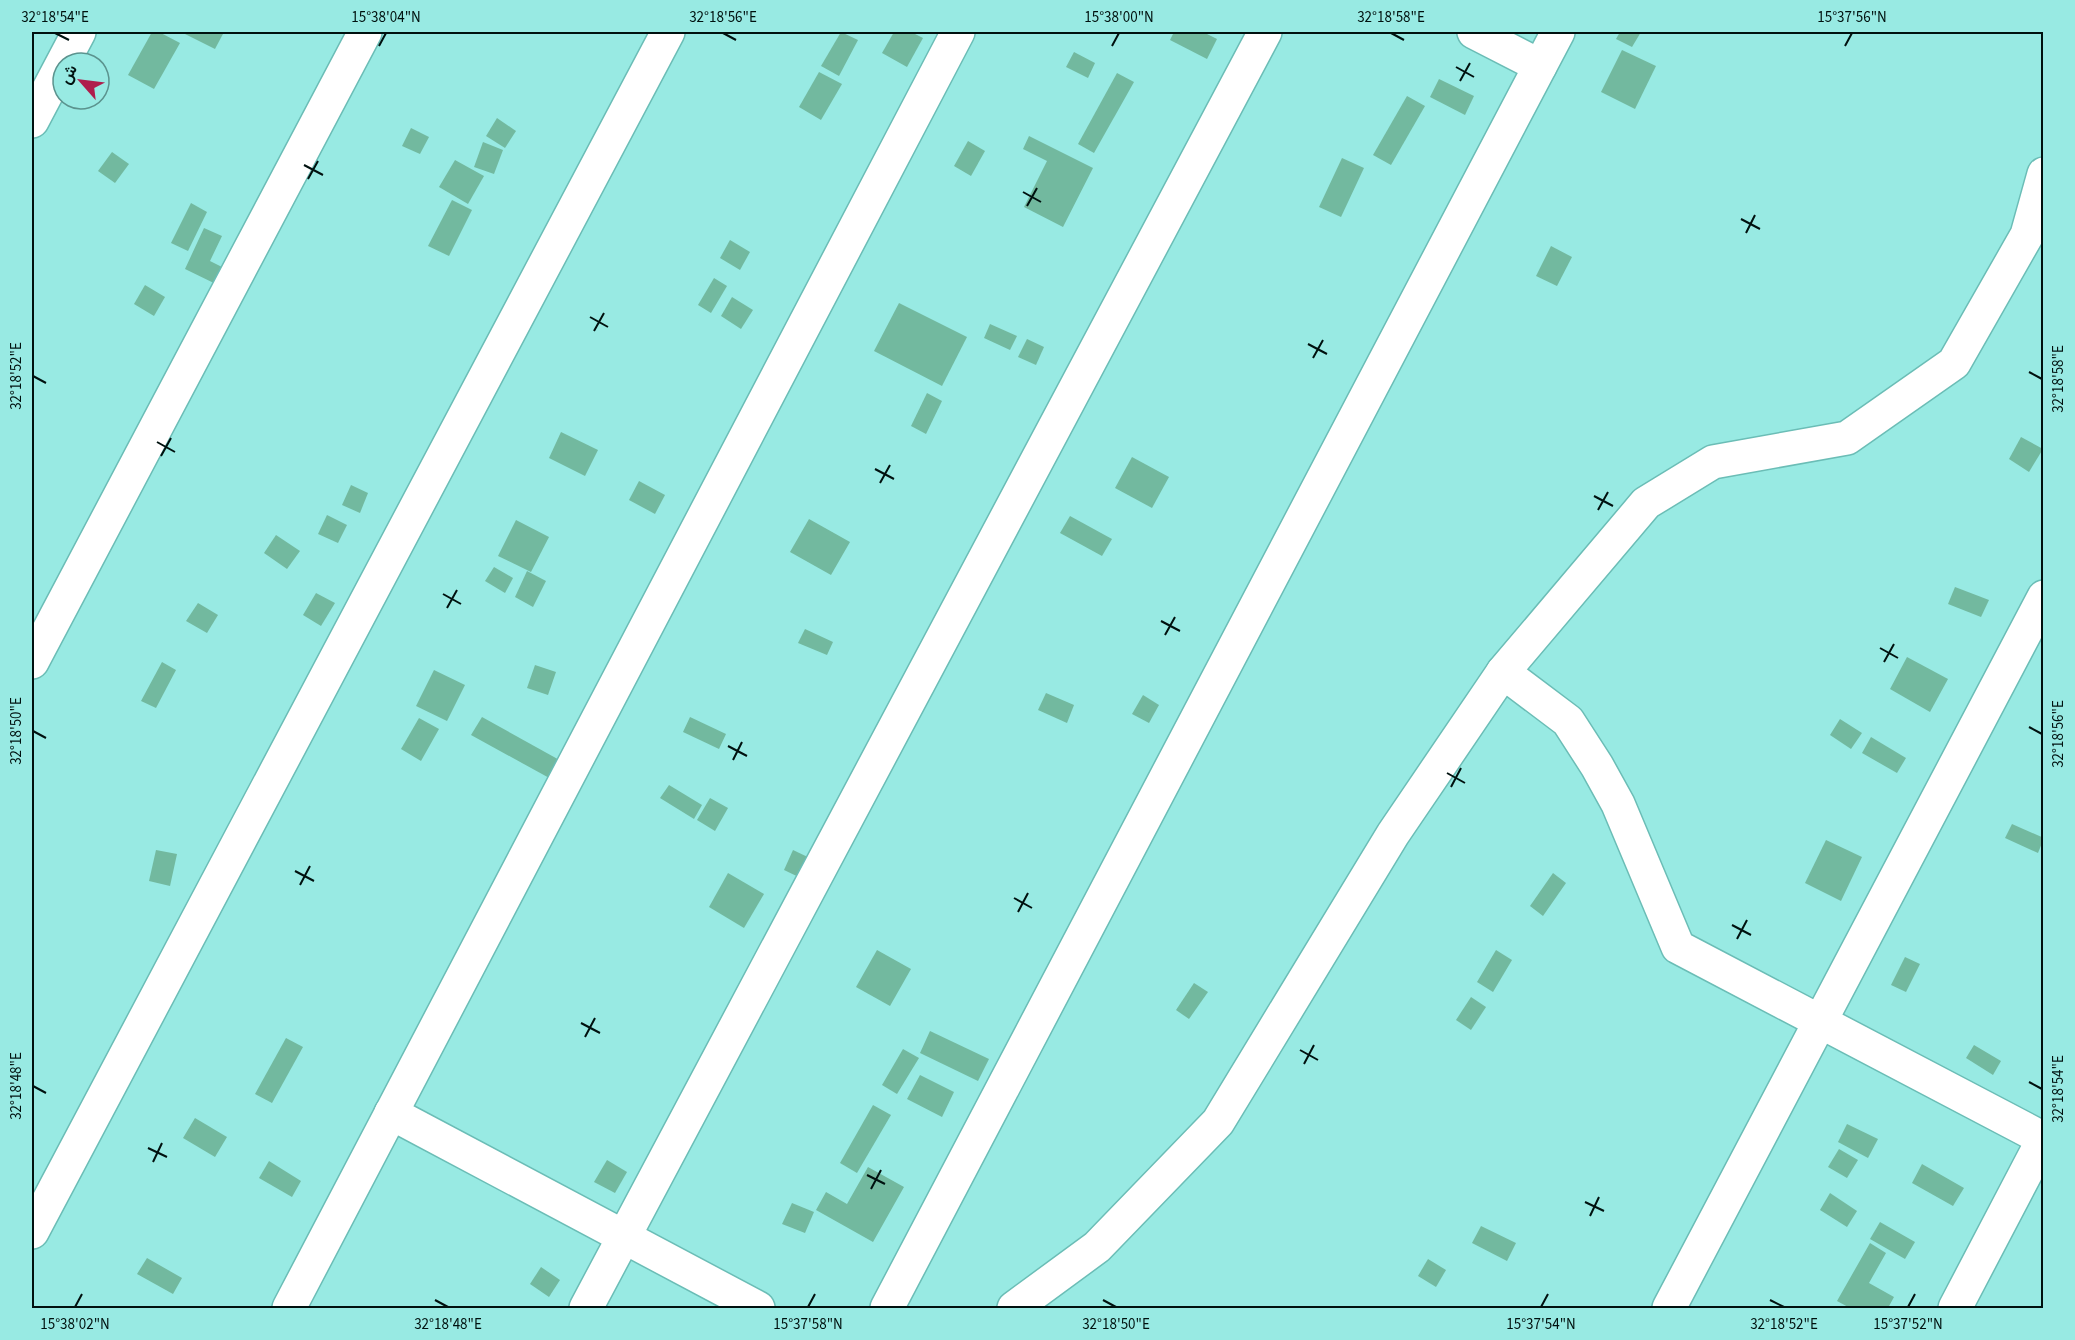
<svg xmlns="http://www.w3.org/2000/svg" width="2075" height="1340" font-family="'Source Sans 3',Vazirmatn,sans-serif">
	<rect width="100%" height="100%" fill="#98eae3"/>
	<g fill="#72b99f">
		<polygon points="152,32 159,32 180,43 154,89 128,75"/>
		<polygon points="181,32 224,32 215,49"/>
		<polygon points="841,32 858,40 839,76 821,66"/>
		<polygon points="894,32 911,32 923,38 907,67 882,53"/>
		<polygon points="1174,32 1203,32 1217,39 1207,59 1170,40"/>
		<polygon points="1620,32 1641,32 1632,47 1616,39"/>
		<polygon points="1622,50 1656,66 1635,109 1601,92"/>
		<polygon points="1074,52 1095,63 1088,78 1066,67"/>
		<polygon points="819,72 842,84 821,120 799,107"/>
		<polygon points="1117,73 1134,82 1094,153 1078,144"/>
		<polygon points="1439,79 1474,96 1465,115 1430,97"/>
		<polygon points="1407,96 1425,106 1391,165 1373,155"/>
		<polygon points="497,118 516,131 505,148 486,136"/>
		<polygon points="411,128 429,137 420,154 402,146"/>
		<polygon points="1029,136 1093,168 1063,227 1024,207 1047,161 1023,149"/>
		<polygon points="968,141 985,151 971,176 954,166"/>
		<polygon points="483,142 503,150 494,174 474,167"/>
		<polygon points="112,152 129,164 115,183 98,171"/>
		<polygon points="1342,158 1364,168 1341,217 1319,207"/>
		<polygon points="455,160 484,176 468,204 439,187"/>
		<polygon points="452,200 472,210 449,256 428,246"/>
		<polygon points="191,203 207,212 188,251 171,243"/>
		<polygon points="204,228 222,236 210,261 230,271 222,287 185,269"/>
		<polygon points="730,240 750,252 740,270 720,258"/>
		<polygon points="1551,246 1572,257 1557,286 1536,276"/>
		<polygon points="714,278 727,286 711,313 698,305"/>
		<polygon points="145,285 165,297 154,316 134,304"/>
		<polygon points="732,297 753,310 741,329 721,316"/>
		<polygon points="899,303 967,337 942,386 874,351"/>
		<polygon points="990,324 1017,336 1010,350 984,338"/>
		<polygon points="1027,339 1044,347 1036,365 1018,357"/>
		<polygon points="927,393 942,401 926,434 911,426"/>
		<polygon points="561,432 598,450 585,476 549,458"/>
		<polygon points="2021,437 2043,449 2029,472 2009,459"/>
		<polygon points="1132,457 1169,477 1152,508 1115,488"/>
		<polygon points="639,481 665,495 655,514 629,500"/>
		<polygon points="351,485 368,493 360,513 342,505"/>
		<polygon points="327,515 347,525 338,543 318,534"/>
		<polygon points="1070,516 1112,539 1102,556 1060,533"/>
		<polygon points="809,519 850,542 831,575 790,552"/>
		<polygon points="516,520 549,537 531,572 498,556"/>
		<polygon points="276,535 300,551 287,569 264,553"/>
		<polygon points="494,567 513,578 505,593 485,581"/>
		<polygon points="527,571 546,581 533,607 515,597"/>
		<polygon points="1955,587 1989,600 1981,617 1948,604"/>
		<polygon points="316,593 335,603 321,626 303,615"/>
		<polygon points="198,603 218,615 207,633 186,621"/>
		<polygon points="805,629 833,642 827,655 798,643"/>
		<polygon points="1907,657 1948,679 1930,712 1890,689"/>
		<polygon points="162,662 176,670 156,708 141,701"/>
		<polygon points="535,665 556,672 548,695 527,688"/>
		<polygon points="434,670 465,685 447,721 416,706"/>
		<polygon points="1046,693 1074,705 1067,723 1038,710"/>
		<polygon points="1143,695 1159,705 1149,723 1132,714"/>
		<polygon points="482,717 572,767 562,785 471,735"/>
		<polygon points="690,717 726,734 719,749 683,732"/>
		<polygon points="419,718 439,729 421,761 401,749"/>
		<polygon points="1840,719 1862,733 1851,749 1830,735"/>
		<polygon points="1871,737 1906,758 1897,773 1862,753"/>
		<polygon points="669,785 702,805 694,819 660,798"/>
		<polygon points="710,798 728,808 715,831 697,820"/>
		<polygon points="2012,824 2044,838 2038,853 2005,838"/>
		<polygon points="1826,840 1862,857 1841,901 1805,883"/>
		<polygon points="156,850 177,854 170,886 149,881"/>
		<polygon points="793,850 814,860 805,880 784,870"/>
		<polygon points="728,873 764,894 744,928 709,907"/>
		<polygon points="1553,873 1566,883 1543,916 1530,906"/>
		<polygon points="877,950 911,969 890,1006 856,987"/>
		<polygon points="1496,950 1512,960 1493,992 1477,982"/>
		<polygon points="1905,957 1920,964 1906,992 1891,985"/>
		<polygon points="1194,983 1208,992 1189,1019 1176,1010"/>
		<polygon points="1471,997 1486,1007 1471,1030 1456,1020"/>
		<polygon points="930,1031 989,1059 978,1081 920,1053"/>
		<polygon points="286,1038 303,1047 272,1103 255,1094"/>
		<polygon points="1974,1045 2001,1061 1993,1075 1966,1058"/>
		<polygon points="903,1049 919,1058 897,1094 882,1085"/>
		<polygon points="920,1075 954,1092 942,1117 907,1099"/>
		<polygon points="873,1105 891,1115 857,1173 840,1163"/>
		<polygon points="195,1118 227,1137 215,1157 183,1138"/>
		<polygon points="1847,1124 1878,1139 1868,1158 1838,1142"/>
		<polygon points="1839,1149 1858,1160 1847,1178 1828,1167"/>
		<polygon points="607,1160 627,1172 615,1193 594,1182"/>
		<polygon points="269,1161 301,1181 292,1197 259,1178"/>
		<polygon points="1922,1164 1964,1188 1953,1206 1912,1183"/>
		<polygon points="868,1167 904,1187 873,1242 816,1210 826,1192 847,1204"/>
		<polygon points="1830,1193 1857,1211 1847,1227 1820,1210"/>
		<polygon points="792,1203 814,1212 805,1233 782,1224"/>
		<polygon points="1880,1222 1915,1242 1905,1259 1870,1239"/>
		<polygon points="1481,1226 1516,1243 1507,1261 1472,1243"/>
		<polygon points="1870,1243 1886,1253 1869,1283 1894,1297 1888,1308 1850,1308 1837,1301"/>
		<polygon points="147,1258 182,1278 173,1294 137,1274"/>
		<polygon points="1428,1259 1446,1270 1436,1287 1418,1276"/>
		<polygon points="541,1267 560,1280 549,1297 530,1284"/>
	</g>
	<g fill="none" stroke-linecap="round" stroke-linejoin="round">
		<g stroke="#6bbdb6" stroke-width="36">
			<g id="street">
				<polyline points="1474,32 1540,66"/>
				<polyline points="32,121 79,32"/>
				<polyline points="32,662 365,32"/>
				<polyline points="1503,672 1568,721 1597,766 1618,804 1678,947 2044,1139"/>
				<polyline points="391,1113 758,1308"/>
				<polyline points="32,1232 668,32"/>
				<polyline points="289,1308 958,32"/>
				<polyline points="586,1308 1265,32"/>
				<polyline points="887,1308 1558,32"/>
				<polyline points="1014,1308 1097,1247 1218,1122 1393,834 1503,672 1646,503 1713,462 1847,438 1954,363 2027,235 2044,174"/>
				<polyline points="1669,1308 2044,597"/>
				<polyline points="1955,1308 2044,1138"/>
			</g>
		</g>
		<use href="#street" stroke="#fff" stroke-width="33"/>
	</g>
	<path fill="none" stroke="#00110f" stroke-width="2" d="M55,33L69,40M723,33L736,40M1391,33L1404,40M379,46L386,33M1112,46L1119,33M1845,46L1852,33M1456,67L1474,77M1460,81L1470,63M304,165L323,175M308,179L318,161M1023,192L1041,202M1027,206L1037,188M1741,219L1760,229M1746,233L1755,215M590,317L608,327M594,331L604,313M1308,344L1327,354M1313,358L1323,340M2029,372L2042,379M33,376L46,383M157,442L175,452M161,456L171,438M875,469L894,479M880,483L890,465M1594,496L1613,506M1598,510L1608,492M443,594L461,604M447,608L457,590M1161,621L1180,631M1165,635L1175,617M1880,648L1898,658M1884,662L1894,644M2029,727L2042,734M33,731L46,738M728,746L747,756M733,760L742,742M1447,773L1465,783M1451,787L1461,768M295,871L314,881M300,885L310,866M1014,898L1032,908M1018,912L1028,893M1732,925L1751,935M1737,939L1747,920M581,1023L600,1033M585,1037L595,1018M1300,1050L1318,1060M1304,1064L1314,1045M2029,1082L2042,1089M33,1086L46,1093M148,1148L167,1157M153,1162L162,1143M867,1175L885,1184M871,1189L881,1170M1585,1202L1604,1211M1590,1216L1599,1197M435,1300L448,1307M1103,1300L1116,1307M1770,1300L1784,1307M75,1307L82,1294M808,1307L815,1294M1541,1307L1548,1294M1908,1307L1915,1294"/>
	<rect width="2075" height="1340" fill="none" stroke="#98eae3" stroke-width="66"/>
	<g transform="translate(81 81) rotate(298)"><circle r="28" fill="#98eae3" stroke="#5b938e" stroke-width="1.5"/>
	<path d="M0-4.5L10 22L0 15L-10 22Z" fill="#af1d4c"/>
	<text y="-9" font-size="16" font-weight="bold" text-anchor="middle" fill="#00110f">ش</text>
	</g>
	<rect x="33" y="33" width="2009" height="1274" fill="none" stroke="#00110f" stroke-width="2"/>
	<g font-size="15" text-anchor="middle" fill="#00110f">
		<text x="55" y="22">32°18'54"E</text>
		<text x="386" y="22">15°38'04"N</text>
		<text x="723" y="22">32°18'56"E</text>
		<text x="1119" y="22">15°38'00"N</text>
		<text x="1391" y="22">32°18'58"E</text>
		<text x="1852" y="22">15°37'56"N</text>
		<text transform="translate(16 376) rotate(-90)" y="5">32°18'52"E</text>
		<text transform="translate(2058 379) rotate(-90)" y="5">32°18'58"E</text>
		<text transform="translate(16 731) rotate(-90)" y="5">32°18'50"E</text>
		<text transform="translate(2058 734) rotate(-90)" y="5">32°18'56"E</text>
		<text transform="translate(16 1086) rotate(-90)" y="5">32°18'48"E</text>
		<text transform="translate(2058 1089) rotate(-90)" y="5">32°18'54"E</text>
		<text x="75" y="1329">15°38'02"N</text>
		<text x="448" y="1329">32°18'48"E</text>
		<text x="808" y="1329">15°37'58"N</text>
		<text x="1116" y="1329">32°18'50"E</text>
		<text x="1541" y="1329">15°37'54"N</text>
		<text x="1784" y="1329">32°18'52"E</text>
		<text x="1908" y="1329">15°37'52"N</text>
	</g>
</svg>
